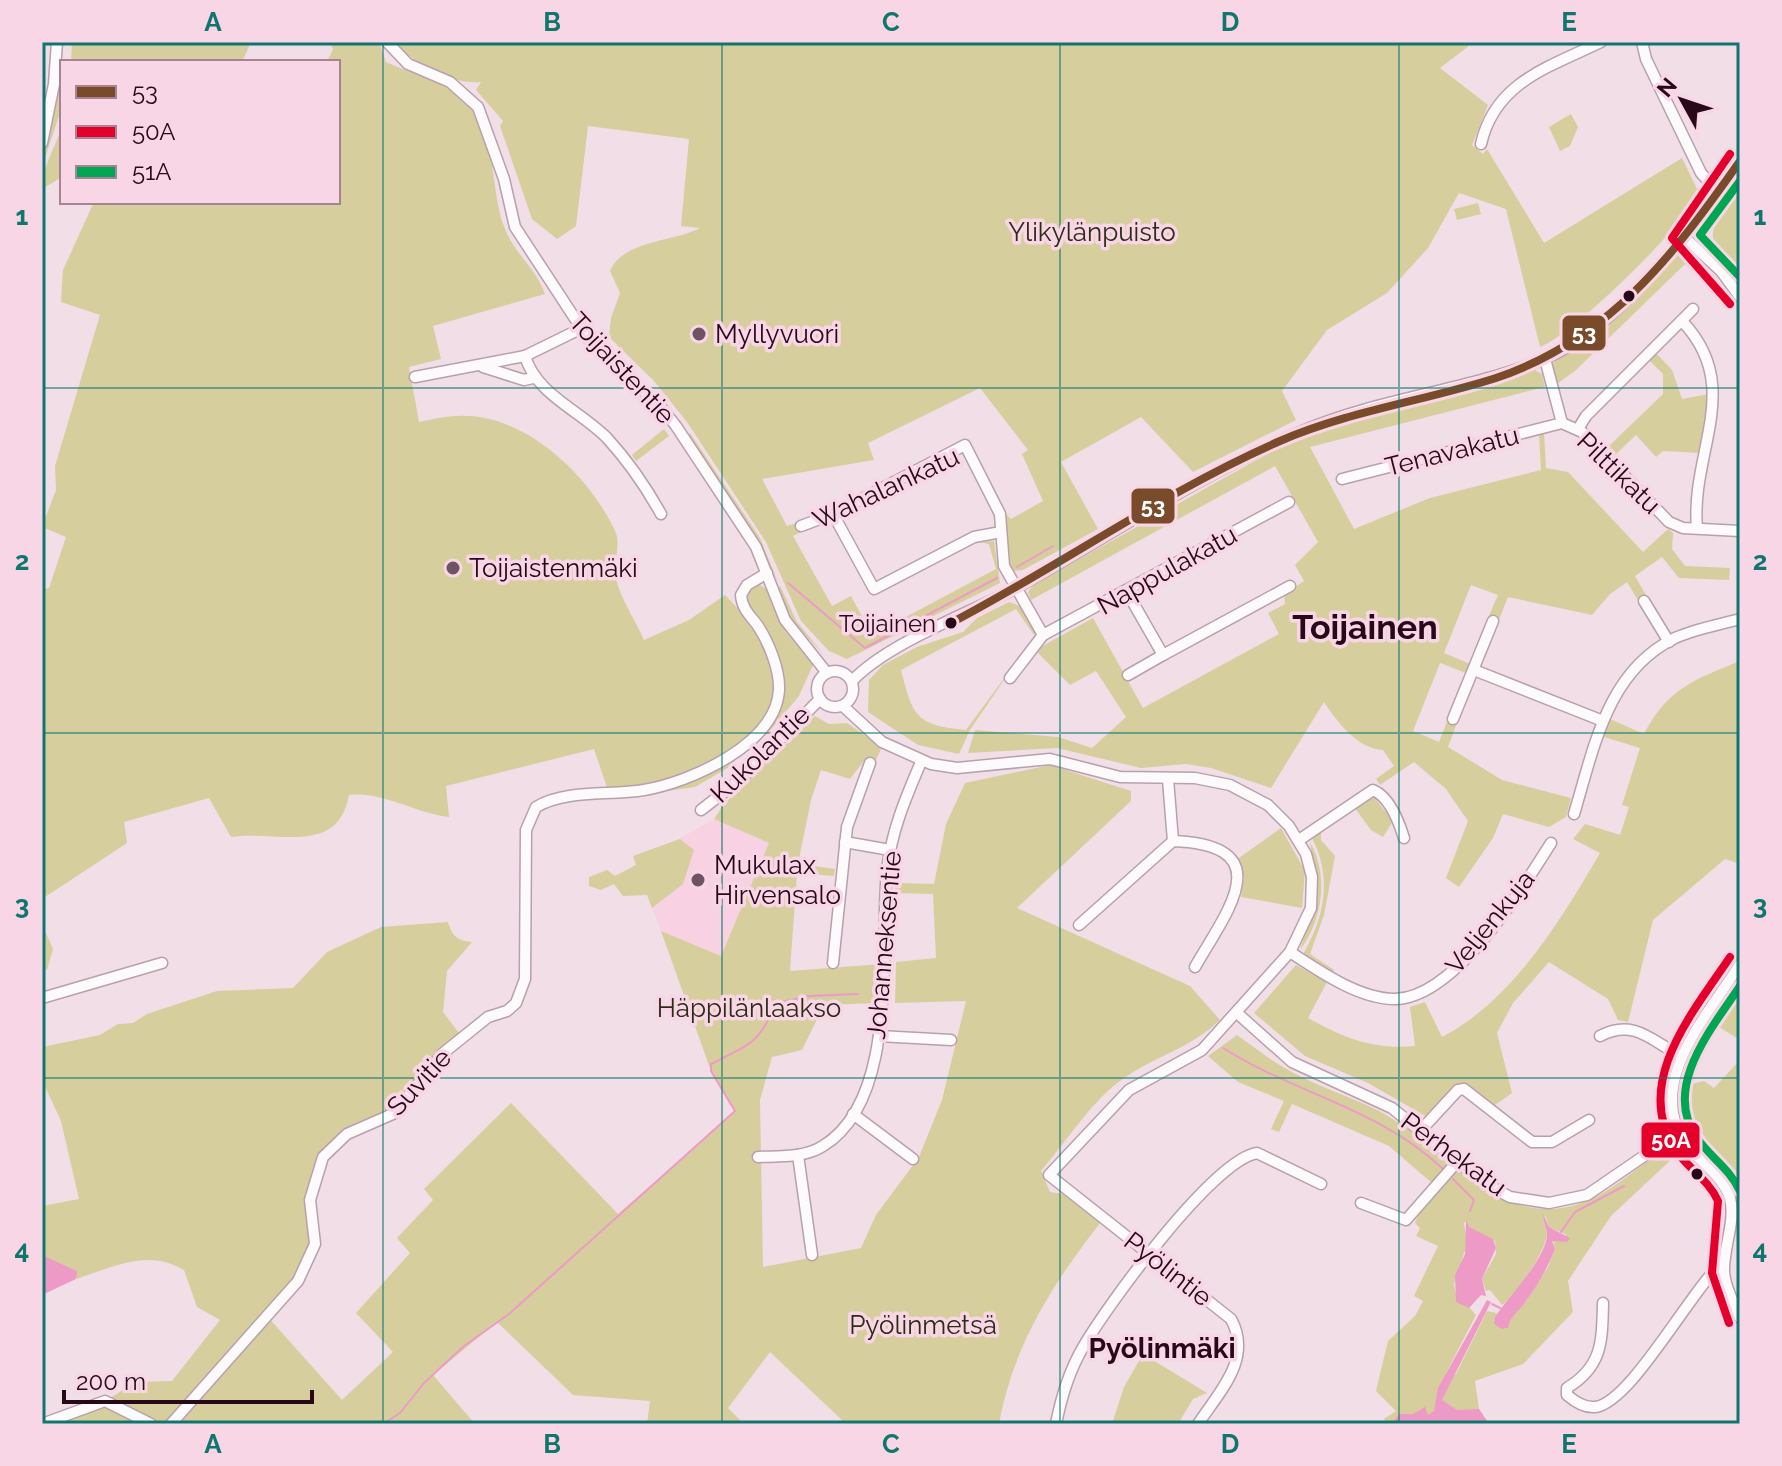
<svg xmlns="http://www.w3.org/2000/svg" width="1782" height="1466" font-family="Raleway,sans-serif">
	<rect width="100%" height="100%" fill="#f1dee7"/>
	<polygon fill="#f8d1e3" points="714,819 769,843 721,956 661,931 633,856 675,841"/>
	<g fill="#d7ce9e" fill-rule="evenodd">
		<polygon points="72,42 251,42 242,62 71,62"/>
		<path d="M330,42H379L386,62C410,73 438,81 459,95C498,122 489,186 504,226C512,251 536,268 545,294L433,326L441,359L409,367L419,422C441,417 462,413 485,418C539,429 592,481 615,531C622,545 612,564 616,579C621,600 636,621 644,640L689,620L725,595L748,619L762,640L776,681L775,701L762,724L731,766L695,787L611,799L594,749L446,786L449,817C415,813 382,791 349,795C338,857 276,830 231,837L209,798L124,822L127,843L42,899V590L49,588L66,537L42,527L56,490L55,466L100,315L61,302L63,270L94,202H338V62H327L333,49Z"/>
		<path d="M397,42H1474L1440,68L1488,105L1472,145L1483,154L1487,149L1544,243L1682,158L1698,191C1691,221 1571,336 1540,347L1506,209L1459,193L1428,248L1387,293L1327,330L1282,391L1296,420L1193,472L1141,417L1061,462L1098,529L1023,570L1012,571L1007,561L1002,510L1011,519L1043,501L1022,454L1028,450L980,388L868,443L874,460L762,479L787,526L797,523L801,532L793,536L832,606L851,596L872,635L996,569L989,544L980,542L994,541L1000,583L847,659L829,651L801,621L766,542L687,422L654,381L609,337L611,318L620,293L610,271C623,240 674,242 700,228L681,226L689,139L588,126L576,226L557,239L532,219L500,126L503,121L476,90L481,82C454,85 412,65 397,42Z"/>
		<polygon points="62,74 62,107 44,161 42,156"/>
		<polygon points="1571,114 1578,127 1570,146 1560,151 1549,127"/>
		<path d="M62,125V177L42,189C42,167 56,147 62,125Z"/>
		<path d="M1740,187V278C1699,234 1709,233 1740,187Z"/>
		<polygon points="1478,203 1481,214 1457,220 1454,209"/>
		<polygon points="1692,252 1717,278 1714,280 1687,258"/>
		<polygon points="1677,254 1712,285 1709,289 1685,264 1576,370 1557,384 1553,363 1591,337"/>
		<polygon points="1656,353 1672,370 1682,399 1709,394 1700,453 1663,451 1656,457 1636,435 1615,455 1607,448 1663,394 1663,374 1649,360"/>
		<path d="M1533,369L1542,374L1545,387L1310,447L1354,529L1430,498L1541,470L1539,435L1544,433L1546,468L1568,472L1643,552L1668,529L1673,533L1672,549L1685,566L1730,568L1729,580L1679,578L1662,557L1635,576L1647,597L1639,602L1627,582L1610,594L1592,615L1508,597L1498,622L1488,618L1498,595L1471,585L1444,653L1470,664L1466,673L1440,663L1413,731L1439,742L1448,719L1457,723L1448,747L1502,780L1571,798L1566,817L1549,827L1503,814L1493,838L1459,887L1446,878L1468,821L1446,789L1414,762L1380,785L1376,779L1394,766L1383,750C1358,749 1338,723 1324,702L1271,788L1211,768L1186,764L1141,768L1057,748L968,753L975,730L1058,737L1092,748L1126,717L1096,671L1070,685L1037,652L1039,648L1093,618L1143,708L1279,634L1268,613L1285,604L1284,595L1304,581L1295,565L1318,542L1275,466L1031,600L1028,592L1033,585L1283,445L1365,414Z"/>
		<polygon points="664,429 669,436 636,461 632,455"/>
		<polygon points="690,433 760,538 778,582 763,553 688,437"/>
		<polygon points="756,583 769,590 785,631 813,665 799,696 768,733 765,730 782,684 748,608 745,594"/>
		<polygon points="780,586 797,622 825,656 793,622 777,587"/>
		<path d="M1009,602L1020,606L1035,633L1032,641L1034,635L1016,609L901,670C913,717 916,725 966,730L1019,658L970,730L959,754L918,745L868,712L869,680L883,665L917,647L963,632L977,618Z"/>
		<path d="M1740,661V864L1725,859L1653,920L1628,1022L1618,1020L1608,999L1549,962L1513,1003L1497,1033L1512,1093L1495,1105L1472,1087L1460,1084L1427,1117L1368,1083L1305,1056L1254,1013L1296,965L1327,982L1308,1018C1344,1038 1373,1050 1415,1046L1410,1007L1425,1002L1442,1037C1513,1000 1561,920 1600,853L1573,839L1585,824L1620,835L1629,807L1622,805L1640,748L1604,737L1610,719L1644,734C1668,688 1694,680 1740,661Z"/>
		<path d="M815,716L829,724L847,723L882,747L875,762L867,757L850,779L821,770L811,800L798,864L835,869L834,876L797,873L790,971L882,964L880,1003L824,1005L802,1050L772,1057L760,1100L763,1267L861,1248L876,1215L919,1157L942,1100L966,1001L895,1003L896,962L936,958L933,894L895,893L896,883L934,884L946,824L965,783L1050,765L1131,791V801L1017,908L1190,986L1220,1020C1188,1050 1157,1055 1124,1078C1091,1101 1067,1141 1041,1171L1050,1192L1063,1194L1100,1223C1052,1285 1013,1346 999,1424H839L842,1420L770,1352L728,1408L744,1424H647L650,1401L573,1395L497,1322L433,1375L475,1424H57L59,1419L105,1401L136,1382L172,1381L220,1320L197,1307L184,1270C147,1248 114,1267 76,1279V1271L42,1255V1206L79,1199L61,1121L42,1080V1047L100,1035L118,1024L133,1023L147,1014L217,991L293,988L327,952L381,927L448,922C452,936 458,941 472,942L447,971L443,1012L462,1037L395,1113L331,1149L310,1200L313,1254L266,1315L342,1400L393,1352L356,1313L410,1253L397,1238L433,1200L424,1189L511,1103L618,1214L735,1112L711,1071L661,931L721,956L769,843L714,819L723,805Z"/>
		<polygon points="1373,796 1393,821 1383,837 1371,830 1354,807"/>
		<polygon points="1281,828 1305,871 1302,908 1241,897 1244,878 1236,860"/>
		<path d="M1321,830V840L1335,856L1324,915L1310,954L1334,970L1333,973L1302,956C1325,917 1333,877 1311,836Z"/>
		<polygon points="680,839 694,850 683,884 652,908 647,895 623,896 614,884 601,890 589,886 589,877 607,870 615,876 636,865 633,856"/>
		<path d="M1310,842C1329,875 1323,920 1300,950L1318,893Z"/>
		<polygon points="42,924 53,949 47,970 42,968"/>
		<polygon points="1740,978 1740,1040 1714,1024"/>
		<path d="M1237,1035C1259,1051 1279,1067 1304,1078C1331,1092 1361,1100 1388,1116C1450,1154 1507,1238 1591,1199C1618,1187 1642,1163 1667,1147L1675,1156L1611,1216L1568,1281L1573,1312L1523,1364L1475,1381L1479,1409L1489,1424H1387L1384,1419L1396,1411L1376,1391L1388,1341L1415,1316L1423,1301L1414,1296L1438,1246L1416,1236L1420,1228L1415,1223L1432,1183L1389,1146L1292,1104L1279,1132L1271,1129L1284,1101L1238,1082L1208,1056ZM1545,1215L1549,1227L1567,1235L1553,1241L1555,1249L1548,1267L1527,1300L1509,1319L1506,1329L1494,1323L1497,1313L1487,1311L1456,1374L1446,1373L1476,1315L1455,1291L1454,1284L1467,1244L1464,1223L1466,1221L1468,1227L1495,1241L1496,1254L1482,1279L1486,1291L1490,1290L1502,1305C1515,1296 1547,1250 1547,1233C1547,1226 1543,1222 1545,1215Z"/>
		<path d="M1740,1060V1189L1738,1191C1710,1158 1672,1135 1678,1087L1704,1081L1714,1088Z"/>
		<polygon points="1143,1354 1207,1393 1193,1399 1178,1424 1112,1424 1124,1387"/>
	</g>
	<g fill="#ee9ac6">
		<path d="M1543,1214L1549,1227L1570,1238L1567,1242L1552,1241L1555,1249C1548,1267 1538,1285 1526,1301C1519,1312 1510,1315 1508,1328L1502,1329L1494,1324L1495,1317C1507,1298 1549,1256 1547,1232C1546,1226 1543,1220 1543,1214Z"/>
		<polygon points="1466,1220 1469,1227 1493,1239 1496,1248 1482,1279 1486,1296 1481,1295 1469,1308 1456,1302 1455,1275 1465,1254"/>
		<polygon points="42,1255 77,1271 76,1279 42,1295"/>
		<polygon points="1487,1300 1491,1302 1442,1400 1457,1410 1479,1409 1489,1424 1392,1424 1399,1414 1413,1414 1425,1407 1428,1415 1434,1411 1438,1388"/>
	</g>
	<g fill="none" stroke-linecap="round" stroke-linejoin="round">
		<g stroke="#ee9ac6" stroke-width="2">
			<polyline points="1017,567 1053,546"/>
			<polyline points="788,583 865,648 997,578"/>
			<path d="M1223,1048C1294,1093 1380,1109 1442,1168"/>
			<polyline points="1453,1179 1474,1200 1470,1211"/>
			<polyline points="1561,1232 1575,1212 1624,1186"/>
			<polyline points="1492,1304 1500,1308"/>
			<path d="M383,1424L400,1413L424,1383L464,1346L509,1314L735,1111L711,1071V1064C751,1043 757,1046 777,1003L809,996L858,994"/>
		</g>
		<g stroke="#b8a0ac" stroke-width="13">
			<g id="minor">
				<polyline points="387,42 408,64 450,82 478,107 504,179 515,227 589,340 660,406 676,426 756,547 785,620 827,673"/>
				<polyline points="1642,42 1646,59 1701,173 1718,192"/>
				<polyline points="42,143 54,84 57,42"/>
				<path d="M1481,144C1495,82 1549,67 1601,42"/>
				<polyline points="1684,237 1721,271 1740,297"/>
				<path d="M1682,321C1745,387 1690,452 1697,528"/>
				<path d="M525,356C536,394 579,410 607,438C628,461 646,487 661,514"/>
				<polyline points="1545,359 1562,423 1582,432 1669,522 1683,528 1740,531"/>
				<polyline points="483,367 524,380 533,378"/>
				<polyline points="415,377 525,356 580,329"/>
				<polyline points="1578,429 1586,416 1693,309"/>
				<polyline points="1342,479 1562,423"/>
				<polyline points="833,514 874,589 974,537 1001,532"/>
				<polyline points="801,526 833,514 965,445 1000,514 1004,566 1043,635 1289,502"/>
				<polyline points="1127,592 1163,655 1290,586"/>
				<polyline points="1644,601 1669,642"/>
				<polyline points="1474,670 1603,721"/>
				<circle cx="835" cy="689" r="18"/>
				<polyline points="1128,675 1163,655"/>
				<polyline points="1010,678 1043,635"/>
				<path d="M852,681C888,643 966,615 1014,589C1107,537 1208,470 1305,430C1381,398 1465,391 1542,360C1618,329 1694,227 1740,161"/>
				<path d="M843,706L882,742L931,764L957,768L1050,759L1120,777L1195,778L1230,785L1268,805L1289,826L1306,854L1312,877L1311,908L1290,952L1202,1050L1129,1090L1049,1175L1231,1319C1253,1359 1219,1392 1198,1424"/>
				<polyline points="1453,719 1493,621"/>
				<polyline points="701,810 741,779 820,699"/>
				<path d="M1574,814C1594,748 1607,671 1675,638C1695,629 1718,625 1740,619"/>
				<path d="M1299,840L1373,790C1390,797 1399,822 1404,838"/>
				<path d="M1173,841C1283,845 1225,914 1195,967"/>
				<polyline points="845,842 890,850"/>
				<polyline points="1079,925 1173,841 1168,779"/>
				<path d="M1290,952C1319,971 1359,999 1395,999C1455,998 1522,889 1551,843"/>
				<polyline points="833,963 847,827 870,763"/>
				<path d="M1740,964C1710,1013 1645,1081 1684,1141C1697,1161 1722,1174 1730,1198C1736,1222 1723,1248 1724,1272C1725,1288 1734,1303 1740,1318"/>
				<polyline points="42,998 162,963"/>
				<polyline points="1237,1013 1292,1062 1392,1108 1484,1183 1510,1197 1549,1203 1587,1195 1679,1132"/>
				<polyline points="879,1036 951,1040"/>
				<path d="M1600,1036C1634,1018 1652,1041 1682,1057"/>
				<polyline points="853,1114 913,1159"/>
				<polyline points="1422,1129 1458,1090 1464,1089 1532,1142 1552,1142 1589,1120"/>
				<polyline points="798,1155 812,1255"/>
				<path d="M758,1157C780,1156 804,1158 823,1146C900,1099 879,946 887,871C891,832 906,797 921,762"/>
				<polyline points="1361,1203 1406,1220 1457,1162"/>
				<path d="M1603,1303C1602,1341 1603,1366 1567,1388V1395C1574,1401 1585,1408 1595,1407C1631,1403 1691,1289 1724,1261"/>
				<polyline points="42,1424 105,1401 151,1424"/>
				<path d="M171,1424L298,1281L315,1244L310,1200L323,1157L347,1134L395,1113L442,1054L488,1017L507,1011L516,1003L525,979L526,830L536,807C567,789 609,796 644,790C691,782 776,744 779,690C780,670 769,643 758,626C750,615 742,609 741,595L747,585L767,573"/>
				<path d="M1056,1424C1061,1398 1069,1372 1082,1349C1105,1308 1213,1160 1257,1153L1321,1184"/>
			</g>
		</g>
		<use href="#minor" stroke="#fdfafb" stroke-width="10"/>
		<g stroke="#f9d6e6" stroke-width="14">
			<path id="bus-1" d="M951,623C1062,565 1165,491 1280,441C1349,411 1424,401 1496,378C1609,340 1673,256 1740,161"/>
		</g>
		<g stroke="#f9d6e6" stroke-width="14">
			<g id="bus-2">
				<polyline points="1730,304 1672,238 1730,154"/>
				<path d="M1729,1323L1712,1273L1718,1201C1709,1180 1687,1168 1675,1149C1632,1082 1694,1011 1730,957"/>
			</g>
		</g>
		<g stroke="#f9d6e6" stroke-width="14">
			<g id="bus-3">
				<polyline points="1740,181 1700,235 1740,277"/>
				<path d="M1740,986C1713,1027 1661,1087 1697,1138C1710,1157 1730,1169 1740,1191"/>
			</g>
		</g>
		<use href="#bus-1" stroke="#7a4b2a" stroke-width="8"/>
		<use href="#bus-2" stroke="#e4002b" stroke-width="8"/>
		<use href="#bus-3" stroke="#00a651" stroke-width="8"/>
	</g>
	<path fill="none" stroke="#0f766e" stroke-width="2" stroke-opacity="0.55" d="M383,42V1424M722,42V1424M1060,42V1424M1399,42V1424M42,388H1740M42,733H1740M42,1078H1740"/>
	<g fill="#27091a" stroke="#f9d6e6" stroke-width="3">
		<circle cx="1629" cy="296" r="7"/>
		<circle cx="951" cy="623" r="7"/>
		<circle cx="1697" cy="1174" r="7"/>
	</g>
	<g fill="#6e5462" stroke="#f9d6e6" stroke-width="3">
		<circle cx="699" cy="334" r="8"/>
		<circle cx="453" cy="568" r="8"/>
		<circle cx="698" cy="880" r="8"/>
	</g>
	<g text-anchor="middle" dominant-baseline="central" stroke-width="7" stroke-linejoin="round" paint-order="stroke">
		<g font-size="24" fill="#27091a" stroke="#f9d6e6" text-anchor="end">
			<text x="936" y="623">Toijainen</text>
		</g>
		<g font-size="26" fill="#2c2c16" stroke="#f9d6e6">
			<text x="1092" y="232">Ylikylänpuisto</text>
			<text x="749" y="1008">Häppilänlaakso</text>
			<text x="923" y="1325">Pyölinmetsä</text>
		</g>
		<g font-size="26" fill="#27091a" stroke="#f9d6e6" text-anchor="start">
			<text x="715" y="334">Myllyvuori</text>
			<text x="469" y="568">Toijaistenmäki</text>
			<text x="714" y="865">Mukulax<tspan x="714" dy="30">Hirvensalo</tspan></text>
		</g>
		<g font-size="26" fill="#27091a" stroke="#f9d6e6">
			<text transform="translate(622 368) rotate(47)">Toijaistentie</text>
			<text transform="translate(1452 451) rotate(-14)">Tenavakatu</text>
			<text transform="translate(1619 473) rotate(44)">Pilttikatu</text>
			<text transform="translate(886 488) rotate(-25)">Wahalankatu</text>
			<text transform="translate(1167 570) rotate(-29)">Nappulakatu</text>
			<text transform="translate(760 754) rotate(-44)">Kukolantie</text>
			<text transform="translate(1490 922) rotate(-51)">Veljenkuja</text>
			<text transform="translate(884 945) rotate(-85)">Johanneksentie</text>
			<text transform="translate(419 1082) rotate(-47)">Suvitie</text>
			<text transform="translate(1454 1154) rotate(36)">Perhekatu</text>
			<text transform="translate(1168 1269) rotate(38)">Pyölintie</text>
		</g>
		<g font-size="28" font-weight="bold" fill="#27091a" stroke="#f9d6e6">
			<text x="1162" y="1348">Pyölinmäki</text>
		</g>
		<g font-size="34" font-weight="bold" fill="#27091a" stroke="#f9d6e6">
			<text x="1365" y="627">Toijainen</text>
		</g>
	</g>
	<g stroke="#f9d6e6" stroke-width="3">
		<rect x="1561" y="314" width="46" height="38" rx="8" fill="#7a4b2a"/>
		<rect x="1130" y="487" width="46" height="38" rx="8" fill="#7a4b2a"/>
		<rect x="1640" y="1121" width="61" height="38" rx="8" fill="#e4002b"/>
	</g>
	<g font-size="22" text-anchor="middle" font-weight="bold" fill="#fff">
		<text x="1584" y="341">53</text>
		<text x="1153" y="514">53</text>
		<text x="1671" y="1148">50A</text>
	</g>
	<rect width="1782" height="1466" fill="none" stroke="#f9d6e6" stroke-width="88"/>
	<rect x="60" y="60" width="280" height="144" fill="#f9d6e6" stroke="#a58494" stroke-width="2"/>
	<rect x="76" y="86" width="40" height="12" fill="#7a4b2a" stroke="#a58494" stroke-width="2"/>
	<text x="132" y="100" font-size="24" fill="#27091a">53</text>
	<rect x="76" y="126" width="40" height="12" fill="#e4002b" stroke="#a58494" stroke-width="2"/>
	<text x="132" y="140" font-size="24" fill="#27091a">50A</text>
	<rect x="76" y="166" width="40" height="12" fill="#00a651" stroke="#a58494" stroke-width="2"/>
	<text x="132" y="180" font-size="24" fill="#27091a">51A</text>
	<g transform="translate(1682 100) rotate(310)" stroke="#f9d6e6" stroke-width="6" paint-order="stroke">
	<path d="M0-6L14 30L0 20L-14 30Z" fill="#27091a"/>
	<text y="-12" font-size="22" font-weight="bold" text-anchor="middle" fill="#27091a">N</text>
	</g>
	<path d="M64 1390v12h248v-12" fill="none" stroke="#27091a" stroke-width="4"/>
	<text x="76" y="1390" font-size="24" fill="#27091a" stroke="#f9d6e6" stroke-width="6" paint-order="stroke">200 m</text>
	<rect x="44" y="44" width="1694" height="1378" fill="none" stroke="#0f766e" stroke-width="3"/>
	<g font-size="26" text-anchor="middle" font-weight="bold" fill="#0f766e">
		<text x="213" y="31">A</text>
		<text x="552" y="31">B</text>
		<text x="891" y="31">C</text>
		<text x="1230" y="31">D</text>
		<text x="1569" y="31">E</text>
		<text x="22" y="225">1</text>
		<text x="1760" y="225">1</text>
		<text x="22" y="570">2</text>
		<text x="1760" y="570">2</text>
		<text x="22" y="914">3</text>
		<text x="1760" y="914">3</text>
		<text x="22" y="1259">4</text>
		<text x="1760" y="1259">4</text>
		<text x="213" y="1453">A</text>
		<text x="552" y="1453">B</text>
		<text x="891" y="1453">C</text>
		<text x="1230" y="1453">D</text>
		<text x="1569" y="1453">E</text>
	</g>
</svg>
